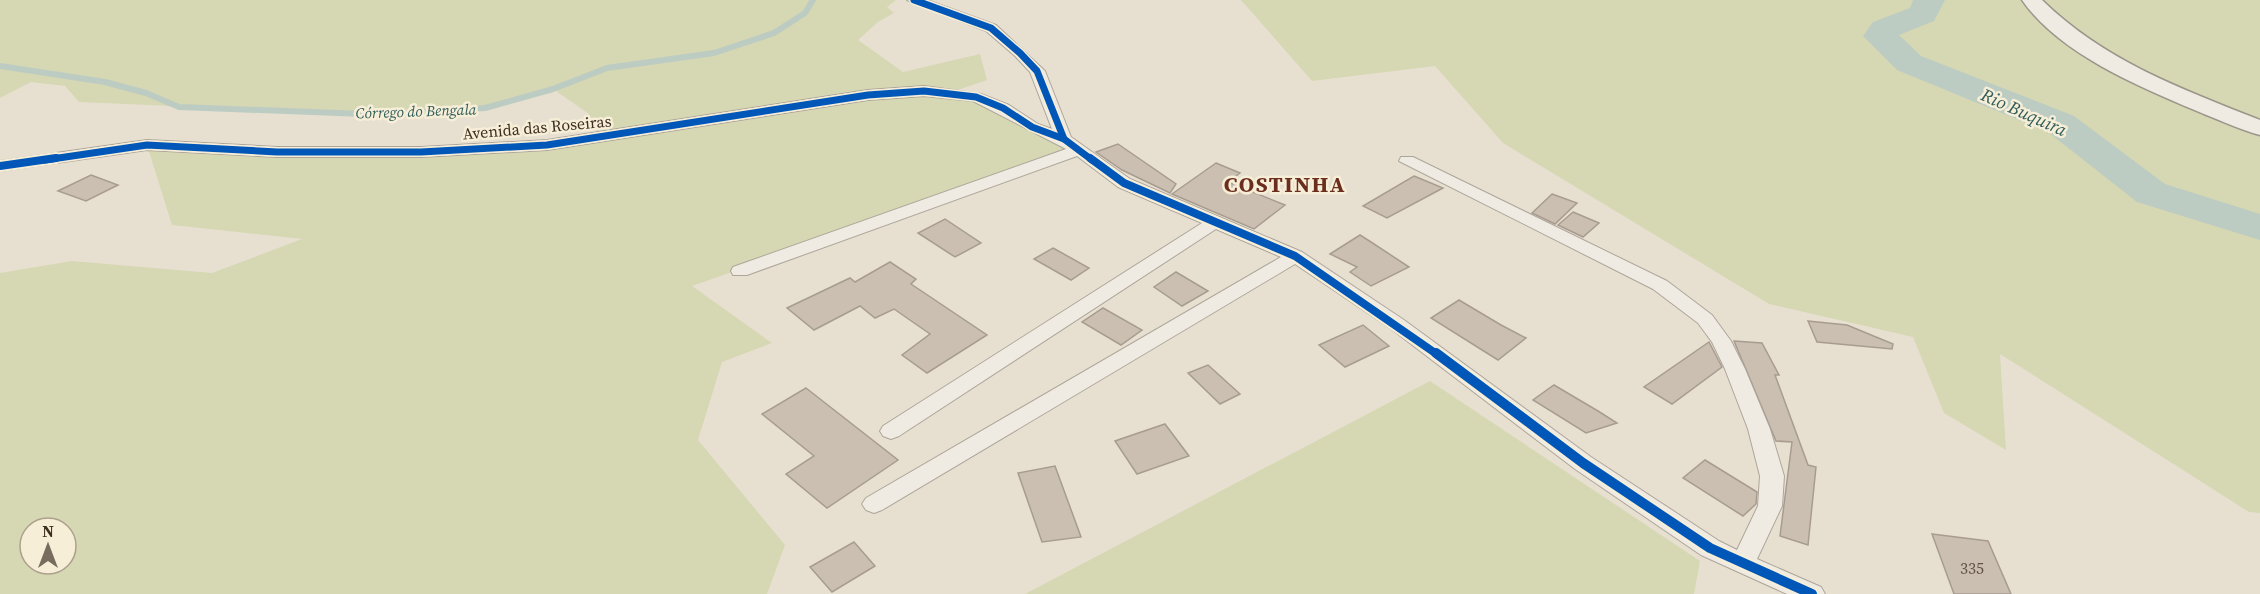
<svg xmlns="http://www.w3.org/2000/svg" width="2260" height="594" font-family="'Source Serif 4',serif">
	<rect width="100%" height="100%" fill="#e7e0d1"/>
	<g fill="#d6d7b3" fill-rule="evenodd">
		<path d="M0,0H896L887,7L894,13L878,22L858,40L903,72L980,54L987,80L952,92L976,97L1078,150L692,286L772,343L722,362L698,440L785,545L767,594H0V273L72,261L212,273L302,239L172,225L147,145L421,152L599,137L589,114L553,89L485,108L389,115L79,102L65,86L31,82L0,98ZM30,528H66V564H30Z"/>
		<polygon points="1241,0 2260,0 2260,513 2249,512 2000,354 2006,450 1944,413 1913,337 1769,304 1503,143 1435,66 1312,81"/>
		<polygon points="1430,381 1700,561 1694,594 1025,594"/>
	</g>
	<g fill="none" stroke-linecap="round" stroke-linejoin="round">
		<polyline stroke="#bcccc2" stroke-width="6" points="0,66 105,82 146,93 179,107 389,115 485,108 553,89 607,68 714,53 774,33 805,13 813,0"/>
		<polygon fill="#bcccc2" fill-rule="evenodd" points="1913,0 1945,0 1934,21 1899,35 1921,56 2074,116 2165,184 2260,214 2260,240 2137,202 2048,132 1897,70 1863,36 1873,22 1910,8"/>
	</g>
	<g fill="#cbbfb2" stroke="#a89c90" stroke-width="1.5">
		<polygon points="1118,144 1176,184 1170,193 1122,170 1096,152"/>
		<polygon points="1216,163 1240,173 1228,182 1285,205 1254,229 1172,194"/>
		<polygon points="91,175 118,185 86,201 58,191"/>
		<polygon points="1414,176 1443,188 1387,218 1363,206"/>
		<polygon points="1552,194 1577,203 1555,224 1532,213"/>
		<polygon points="1573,212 1599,223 1583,237 1558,225"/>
		<polygon points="945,219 981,243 955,257 918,233"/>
		<polygon points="1360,235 1371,242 1409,267 1371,286 1350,272 1357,267 1330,254"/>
		<polygon points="1053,248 1089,268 1071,280 1034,259"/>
		<polygon points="890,262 916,279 911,284 987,335 927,373 902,355 930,334 894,309 875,318 860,306 814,330 787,308 850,278 855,282"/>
		<polygon points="1176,272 1208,291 1182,306 1154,287"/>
		<polygon points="1459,300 1501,325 1526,338 1498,360 1431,318"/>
		<polygon points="1103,308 1142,330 1121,345 1082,322"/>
		<polygon points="1808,321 1847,325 1893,344 1892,349 1817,342"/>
		<polygon points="1363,325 1389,346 1345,367 1319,345"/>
		<polygon points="1734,341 1762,343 1779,375 1775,375 1808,465 1816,467 1808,545 1780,536 1792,442 1776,441"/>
		<polygon points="1709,342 1722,367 1672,404 1644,387"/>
		<polygon points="1208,365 1240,394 1220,404 1188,373"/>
		<polygon points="1554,385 1598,411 1617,423 1586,433 1533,400"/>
		<polygon points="806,388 898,460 827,508 786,474 814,456 762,414"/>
		<polygon points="1165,424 1189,456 1137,474 1115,441"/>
		<polygon points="1705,460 1757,492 1756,504 1743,516 1683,478"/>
		<polygon points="1055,466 1081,537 1042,542 1018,473"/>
		<polygon points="1932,534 1988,541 2011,594 1954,594"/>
		<polygon points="854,542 875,566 832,592 810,567"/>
	</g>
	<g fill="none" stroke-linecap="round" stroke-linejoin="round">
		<g stroke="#ada599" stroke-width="2">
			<polygon id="minor" points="907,0 927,0 996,25 1045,71 1071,137 1130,179 1302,252 1404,320 1591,457 1719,541 1737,550 1758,506 1760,476 1748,429 1725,369 1712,342 1698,323 1653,289 1399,161 1401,157 1413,157 1667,281 1712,315 1731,341 1745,369 1770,429 1784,476 1782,506 1757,559 1821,587 1825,594 1787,594 1701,555 1575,469 1390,328 1295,264 882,510 874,513 866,510 862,504 866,498 1281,257 1216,229 899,436 891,439 883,436 880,431 883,426 1202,223 1118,187 1077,156 747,275 733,275 731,271 733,267 1066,149 973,101 924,96 868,100 547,150 421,157 277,157 147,150 0,171 0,161 147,140 277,147 421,147 547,140 868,90 924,86 981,94 1009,105 1038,124 1052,129 1030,72 1015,56 986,31"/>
		</g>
		<g stroke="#9c958a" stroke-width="3">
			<path id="secondary" d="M2022,0H2042C2103,60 2181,89 2260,120V135C2241,130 2222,121 2204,114C2144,89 2060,55 2022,0Z"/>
		</g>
		<use href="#minor" fill="#efebe3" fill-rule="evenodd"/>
		<use href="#secondary" fill="#efebe3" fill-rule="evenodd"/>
		<g stroke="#f7eed8" stroke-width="10">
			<g id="cycleway-far2">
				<polyline points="914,0 991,28 1020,53 1037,71 1064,139 1092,160"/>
				<polyline points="45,160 147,145 277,152 421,152 547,145 868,95 924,91 976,97 1003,108 1032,127 1064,139"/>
			</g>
		</g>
		<g stroke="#f7eed8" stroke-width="12">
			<g id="cycleway-far1">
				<polyline points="1090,158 1124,183 1295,256 1438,355"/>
				<polyline points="0,166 56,158"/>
			</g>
		</g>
		<g stroke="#f7eed8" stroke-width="14">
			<polyline id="cycleway" points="1436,353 1583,463 1710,548 1812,594"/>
		</g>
		<use href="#cycleway-far2" stroke="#0057b8" stroke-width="7"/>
		<use href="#cycleway-far1" stroke="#0057b8" stroke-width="8"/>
		<use href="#cycleway" stroke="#0057b8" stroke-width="10"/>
	</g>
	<g text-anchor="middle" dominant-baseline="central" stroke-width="5" stroke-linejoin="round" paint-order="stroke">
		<g font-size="15" font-style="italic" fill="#2f5d5a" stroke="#f7eed8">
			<text transform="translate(416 111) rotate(-2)">Córrego do Bengala</text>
		</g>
		<g font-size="16" fill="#3d2e20" stroke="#f7eed8">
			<text transform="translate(537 127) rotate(-5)">Avenida das Roseiras</text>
		</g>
		<g font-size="16" fill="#605244">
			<text x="1972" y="568">335</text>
		</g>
		<g font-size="18" font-style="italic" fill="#2f5d5a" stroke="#f7eed8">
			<text transform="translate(2024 112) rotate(24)">Rio Buquira</text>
		</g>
		<g font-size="22" font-weight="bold" letter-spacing="1.5" fill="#6b2e1e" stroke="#f7eed8">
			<text x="1285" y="184">COSTINHA</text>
		</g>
	</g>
	<g transform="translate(48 546)"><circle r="28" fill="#f7eed8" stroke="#ada18e" stroke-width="1.5"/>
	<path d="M0-4.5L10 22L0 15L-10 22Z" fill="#786c5e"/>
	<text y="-9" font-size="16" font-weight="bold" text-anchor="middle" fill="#3d2e20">N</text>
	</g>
</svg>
